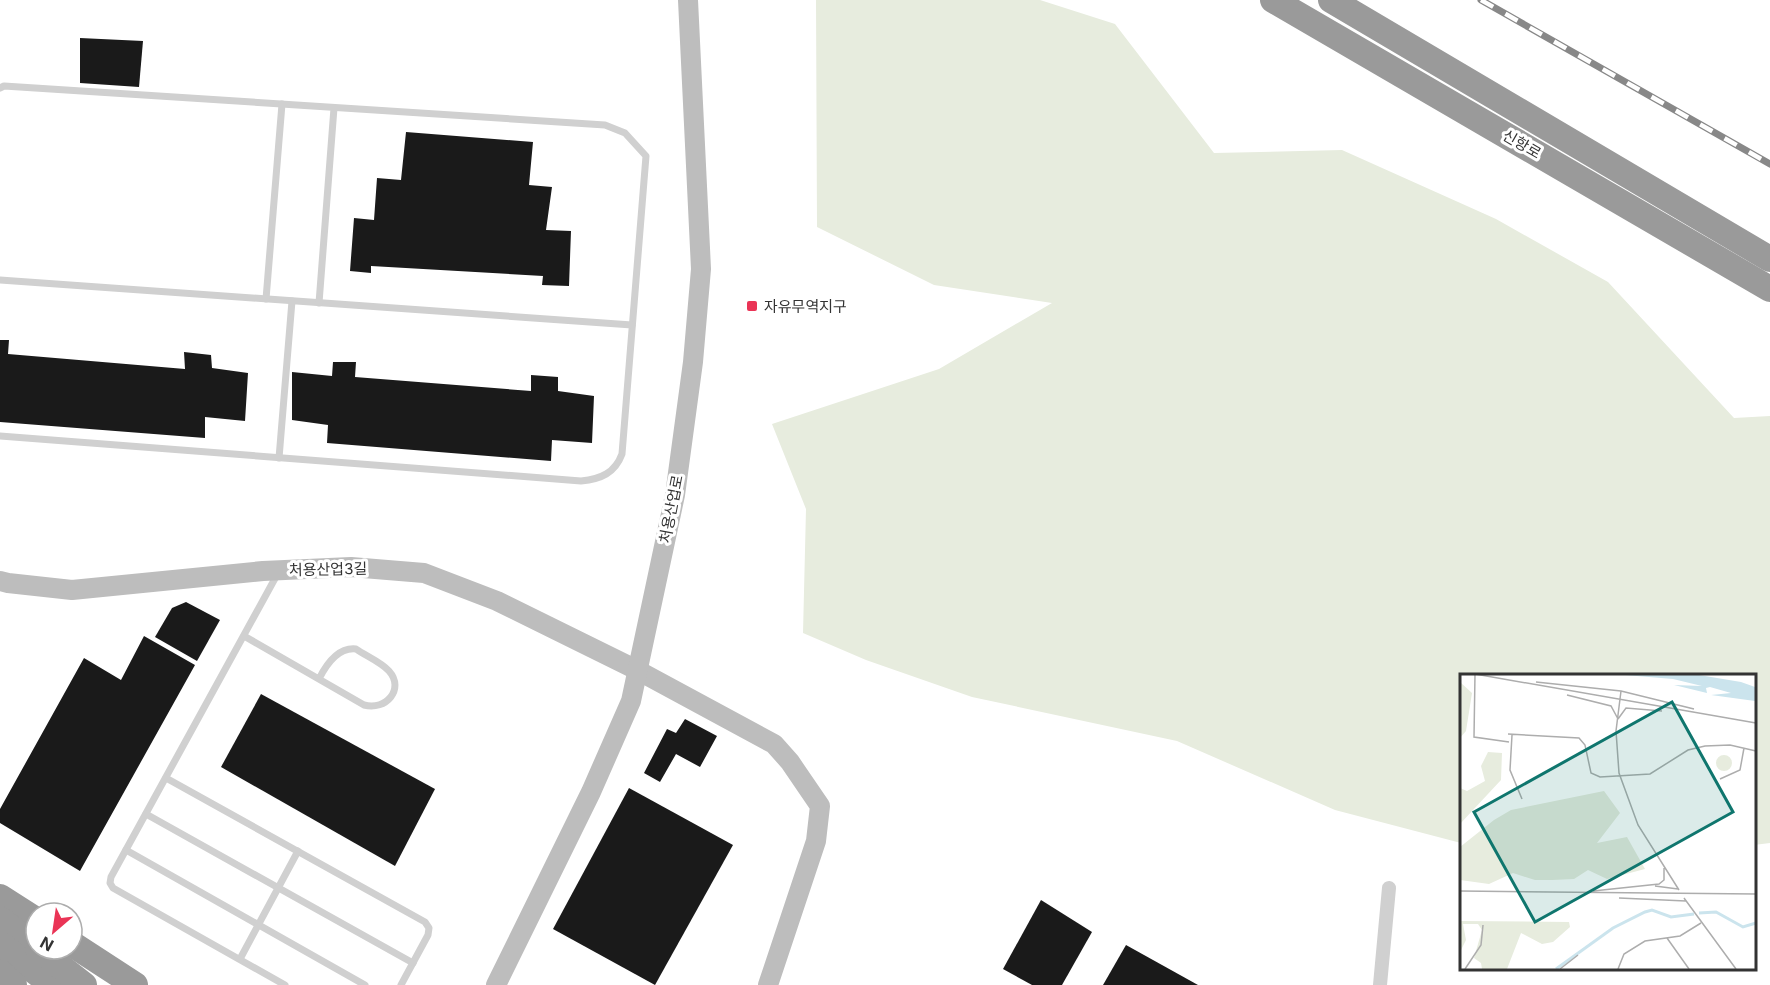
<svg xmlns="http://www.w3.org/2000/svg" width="1770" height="985" font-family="Inter,'Noto Sans KR',sans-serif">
	<rect width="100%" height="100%" fill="#fff"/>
	<polygon fill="#e7ecde" points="816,0 1040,0 1115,24 1214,153 1342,150 1496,219 1608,282 1734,418 1770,416 1770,843 1754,845 1754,676 1461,676 1461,843 1335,810 1177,741 972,697 866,660 803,633 806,509 772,424 939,369 1052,303 934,285 817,227"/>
	<g fill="#1a1a1a">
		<polygon points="80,38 143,41 139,87 80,83"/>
		<polygon points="406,132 533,142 529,185 552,187 546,230 571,231 569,286 542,285 543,276 371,266 371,273 350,271 354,218 374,220 377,178 401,180"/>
		<polygon points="0,340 9,340 8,354 185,369 184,352 211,355 212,368 248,373 245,421 205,417 205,438 0,422"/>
		<polygon points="333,362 356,362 355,377 531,391 531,375 558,377 558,391 594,396 592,443 552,440 551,461 327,443 328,425 292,420 292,372 332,376"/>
		<polygon points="186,602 220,620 197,661 155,637 172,608"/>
		<polygon points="144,636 195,665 80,871 0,823 0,809 84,658 121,680"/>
		<polygon points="261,694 435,789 395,866 221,767"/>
		<polygon points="685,719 717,736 700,767 676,754 660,782 644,773 667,729 676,733"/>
		<polygon points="629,788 733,845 655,985 553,929"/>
		<polygon points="1041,900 1092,932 1062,985 1032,985 1003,969"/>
		<polygon points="1126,945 1198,985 1103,985"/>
	</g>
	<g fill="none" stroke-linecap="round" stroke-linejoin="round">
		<g stroke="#d0d0d0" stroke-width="7">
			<path d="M0,88L4,86L605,125L625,133L646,156L622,454C615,473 601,479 581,481L0,436"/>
			<polyline points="0,280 632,325"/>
			<polyline points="266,299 282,104"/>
			<polyline points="319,303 334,108"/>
			<polyline points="279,458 292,301"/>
			<polyline points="278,573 111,877 110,883 113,888 285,985"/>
			<path d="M244,636L364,705C386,711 405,689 389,671C381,662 366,656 356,649C338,647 326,665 319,679"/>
			<polyline points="166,778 425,922 429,928 428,935 401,985"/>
			<polyline points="146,814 413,963"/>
			<polyline points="126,850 365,985"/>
			<polyline points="240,959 298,851"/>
		</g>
		<polyline stroke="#d0d0d0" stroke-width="14" points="1380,985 1389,888"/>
		<g stroke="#bdbdbd" stroke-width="20">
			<polyline points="0,581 8,583 72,590 263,571 351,567 424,573 497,601 637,670 774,744 790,762 820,806 816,841 768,985"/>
			<polyline points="496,985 591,792 631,701 675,495 693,362 701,269 688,0"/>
		</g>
		<g stroke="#9a9a9a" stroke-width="26">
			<polyline points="1273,0 1770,289"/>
			<polyline points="1331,0 1770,259"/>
			<polyline points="0,897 36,920"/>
			<polyline points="0,919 36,947"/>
			<polyline points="0,944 52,985"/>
			<polyline points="72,944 135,985"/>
			<polyline points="38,949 84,985"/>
			<polyline points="0,972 14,985"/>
		</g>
		<g stroke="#888" stroke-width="7">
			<polyline id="rail" points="1481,0 1770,164"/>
		</g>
		<use href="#rail" stroke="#fff" stroke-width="4.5" stroke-dasharray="14" stroke-linecap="butt"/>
	</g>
	<rect fill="#ea3456" stroke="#fff" stroke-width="2" x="746" y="300" width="12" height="12" rx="3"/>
	<g text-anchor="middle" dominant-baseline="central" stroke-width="6" stroke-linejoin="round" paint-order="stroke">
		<g font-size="15" fill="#333" stroke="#fff">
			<text transform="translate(1522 144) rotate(30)">신항로</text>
			<text transform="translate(671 509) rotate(-79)">처용산업로</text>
			<text transform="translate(328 569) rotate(-1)">처용산업3길</text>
		</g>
		<g font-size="15" fill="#333" stroke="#fff" text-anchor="start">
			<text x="764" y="306">자유무역지구</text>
		</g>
	</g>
	<g transform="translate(1460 674)">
		<rect width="296" height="296" fill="#fff"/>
		<path d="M0,8L12,19L6,57L0,64ZM28,78L42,79L41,106L0,150V114L7,117L25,107L21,92ZM256 89a8 8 0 1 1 16 0a8 8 0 1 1-16 0ZM144,117L160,139L137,169L167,163L185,195L147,205L128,196L114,205L92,206H75L53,199L29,210L0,206V173L34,146L51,136ZM0,247L109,248L110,253L93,268L82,270L61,259L47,295H22L21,289L14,284L22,256L18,250H3L6,266L0,278Z" fill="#e7ecde"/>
		<path d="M153,0H233L281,8L295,13V27L251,21L271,19L250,13L246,14L247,19L214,11L242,12L213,5Z" fill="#cbe4ed"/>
		<path fill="none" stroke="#cbe4ed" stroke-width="3" d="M239,239L256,238L283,253L296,249M96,295L153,254L185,238L192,236L211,243L234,240"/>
		<path fill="none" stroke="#adadad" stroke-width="1.5" d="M15,0L14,63L49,68M15,0L296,49M76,8L161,17L234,35M161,17L156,57L159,99L178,151L219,216M107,21L151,32L158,45M158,45L166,34L202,37M48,60L119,64L125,71L131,99L140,103L190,100L228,76L245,72L270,71L296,77M52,61L50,96L62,125M260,105L280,96L284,74M195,212L218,215M0,217L296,220M133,217L199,210L204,206V194M159,224L226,227M224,224L276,295M207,264L229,295M5,295L21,271L23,251M100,295L118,281M158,295L164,280L185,267L220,262L241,249"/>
		<path fill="#0f766e" fill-opacity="0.15" stroke="#0f766e" stroke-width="3" d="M212,28L273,138L75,248L14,138Z"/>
		<rect width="296" height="296" fill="none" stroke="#333" stroke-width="3"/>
	</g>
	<g transform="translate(54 931) rotate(209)"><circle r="28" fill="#ffffff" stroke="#adadad" stroke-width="1.5"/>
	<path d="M0-4.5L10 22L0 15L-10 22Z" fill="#ea3456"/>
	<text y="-9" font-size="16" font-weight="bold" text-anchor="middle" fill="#333333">N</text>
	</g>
</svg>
